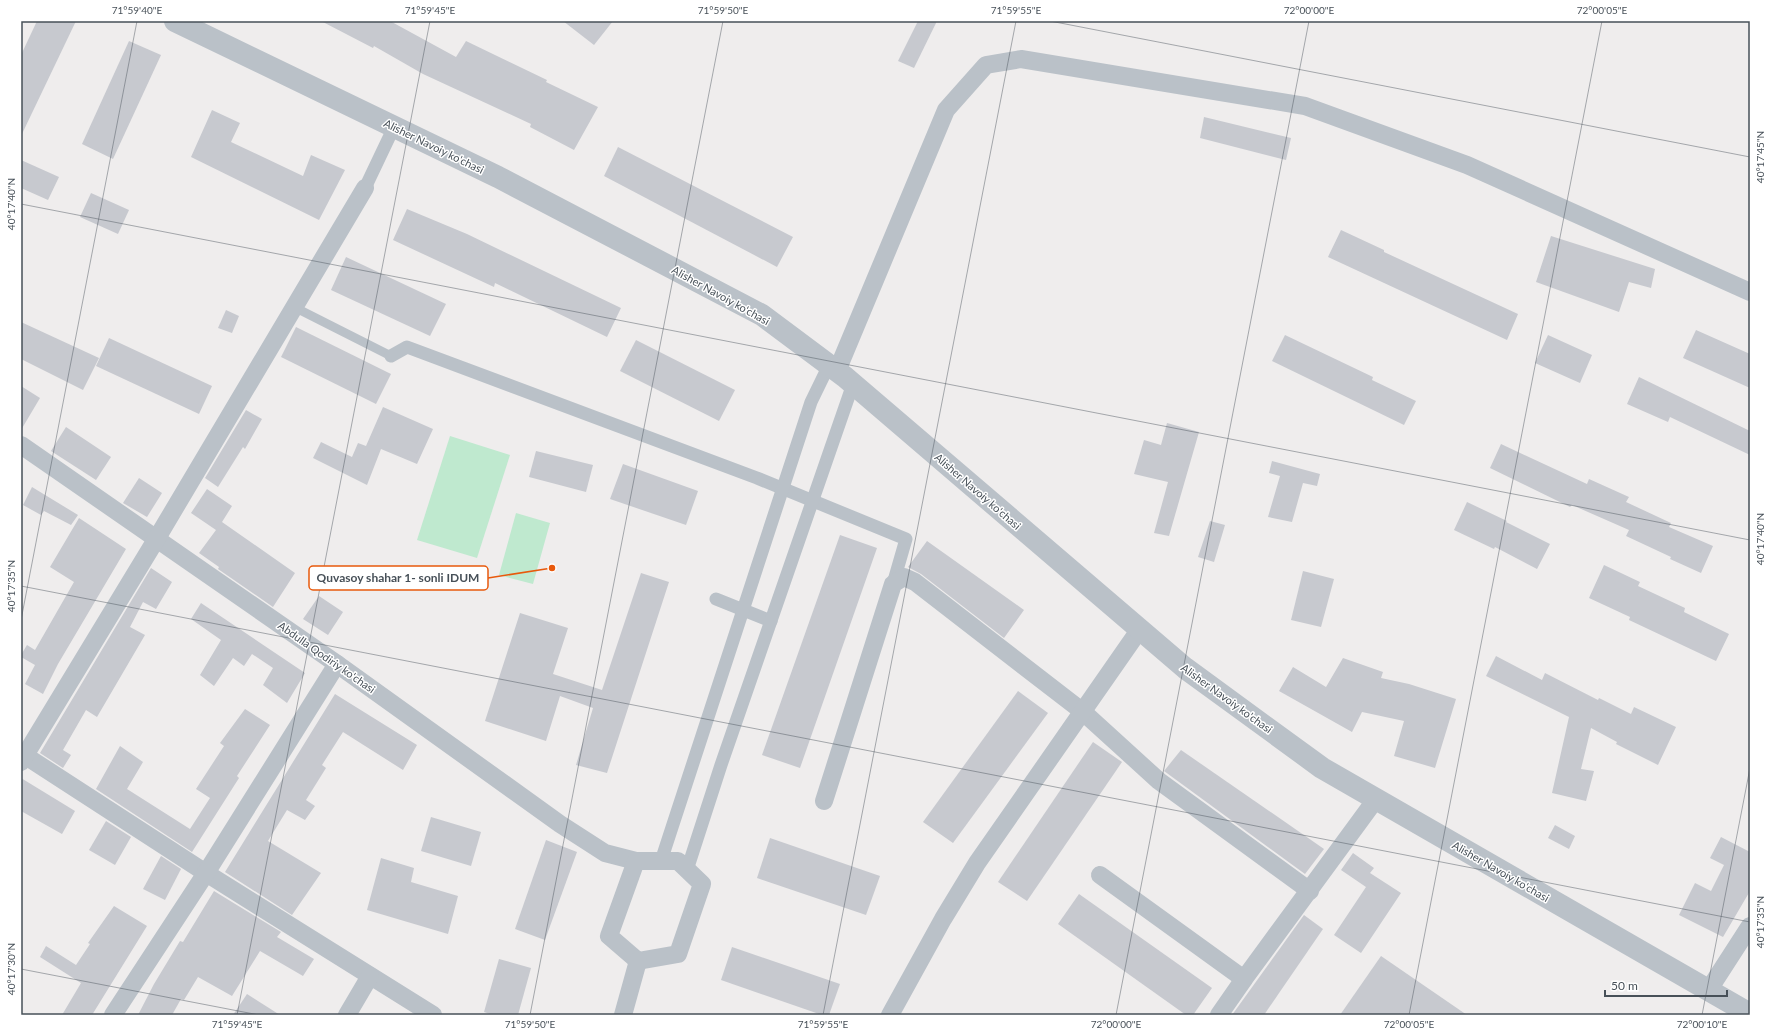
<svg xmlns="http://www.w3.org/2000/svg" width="1771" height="1036" font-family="Lato,sans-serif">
	<rect width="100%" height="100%" fill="#efeded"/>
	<g fill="#bfe9cf">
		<polygon points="450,436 510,455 477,558 417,540"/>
		<polygon points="516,513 550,523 533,584 499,575"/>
	</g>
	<g fill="#c7c9cf">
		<polygon points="37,21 76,21 21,136 21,55"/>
		<polygon points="321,21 390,21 456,57 466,41 547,80 546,82 598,107 574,150 530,127 531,124 423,74 374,46 373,48"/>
		<polygon points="563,21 613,21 594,45"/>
		<polygon points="918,21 937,21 914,68 898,61"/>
		<polygon points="129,41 161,55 113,159 82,144"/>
		<polygon points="212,110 240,123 231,142 303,176 311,155 345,170 319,220 191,157"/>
		<polygon points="1204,117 1291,138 1286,160 1200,138"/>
		<polygon points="618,147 793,237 777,267 604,176"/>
		<polygon points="21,160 59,177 48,200 21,188"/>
		<polygon points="91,193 129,210 118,234 80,217"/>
		<polygon points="407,209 467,234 621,308 607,337 495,283 494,287 393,240"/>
		<polygon points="1341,230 1384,250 1384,252 1518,314 1507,340 1328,257"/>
		<polygon points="1551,236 1655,269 1651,288 1629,282 1619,312 1536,282"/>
		<polygon points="346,257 446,304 430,336 331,290"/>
		<polygon points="226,310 239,316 232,333 218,328"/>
		<polygon points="21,322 99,358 83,390 21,359"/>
		<polygon points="296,327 391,374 376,404 281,357"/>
		<polygon points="1696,330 1750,354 1750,388 1683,358"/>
		<polygon points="1285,335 1373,377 1372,380 1416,401 1404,425 1272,361"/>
		<polygon points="1548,335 1592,355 1580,383 1535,363"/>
		<polygon points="109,338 212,386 199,414 96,366"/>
		<polygon points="636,340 735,390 719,421 620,371"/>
		<polygon points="1639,377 1750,431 1750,455 1670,417 1668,422 1627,404"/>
		<polygon points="21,386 40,398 21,430"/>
		<polygon points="383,407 433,429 417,464 381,449 367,485 313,458 321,442 352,457 358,443 366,446"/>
		<polygon points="246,410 262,419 245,449 243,447 218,487 205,478"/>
		<polygon points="1167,423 1199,432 1169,536 1154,533 1168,482 1134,474 1144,440 1161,445"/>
		<polygon points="66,427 111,457 96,480 51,451"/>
		<polygon points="1501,444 1587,484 1589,479 1629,497 1626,502 1671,523 1669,527 1713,546 1701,573 1670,559 1671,557 1626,536 1629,530 1572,505 1570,507 1490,468"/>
		<polygon points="536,451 593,465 586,492 529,477"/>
		<polygon points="1272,461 1320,474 1317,486 1303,483 1292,522 1268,517 1280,476 1269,473"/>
		<polygon points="623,464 698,491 686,525 610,499"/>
		<polygon points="139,478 162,493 147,517 123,503"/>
		<polygon points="32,487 78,515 71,525 44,511 41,515 23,505"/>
		<polygon points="207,489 232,506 222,522 295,573 273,607 218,569 219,567 199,553 216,530 191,513"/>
		<polygon points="1467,502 1507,521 1506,522 1550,544 1537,569 1495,547 1494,549 1454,530"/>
		<polygon points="79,518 126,549 58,664 43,694 25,684 35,665 21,657 21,655 27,645 35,650 74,582 50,567"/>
		<polygon points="1210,521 1225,525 1214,562 1198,557"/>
		<polygon points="840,535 877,548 800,768 762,755"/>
		<polygon points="927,541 1024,610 1004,638 921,574 908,567"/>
		<polygon points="1604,565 1640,582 1638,586 1685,608 1684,612 1729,634 1716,661 1629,620 1630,617 1589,598"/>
		<polygon points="151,568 172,582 156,609 143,602 130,627 145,635 97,717 86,710 63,750 71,755 63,768 40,753"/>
		<polygon points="1303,571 1334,579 1321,627 1291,620"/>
		<polygon points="641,573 669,582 607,773 576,765 593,708 560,696 546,741 485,721 520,613 568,628 553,674 602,690"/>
		<polygon points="319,596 343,612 328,635 303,619"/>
		<polygon points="201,603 305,673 287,703 263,685 273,668 252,654 244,666 233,658 214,686 200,675 221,640 191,619"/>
		<polygon points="1496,656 1542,680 1545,673 1598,700 1599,698 1631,714 1634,707 1676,727 1658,765 1616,744 1617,742 1591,728 1581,769 1594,771 1586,801 1552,793 1569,717 1486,676"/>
		<polygon points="1343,658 1383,672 1381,678 1409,684 1456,699 1435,768 1394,756 1404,721 1362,712 1352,732 1279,691 1293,667 1326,687"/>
		<polygon points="1018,691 1048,713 953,843 923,822"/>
		<polygon points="335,694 417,745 403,770 343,732 322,765 326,768 306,800 315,806 305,820 287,810 268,841 321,873 292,915 225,872"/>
		<polygon points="245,709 270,725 237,776 239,778 192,852 96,789 120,746 143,762 127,789 190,829 210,798 196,789 224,746 220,743"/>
		<polygon points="1093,742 1122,762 1027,901 998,882"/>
		<polygon points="1181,750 1324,849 1305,874 1164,771"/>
		<polygon points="21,778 75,811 62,834 21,811"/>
		<polygon points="431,817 481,832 471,866 421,851"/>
		<polygon points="106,821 131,837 115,865 89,850"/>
		<polygon points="1555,825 1575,836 1569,849 1548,838"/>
		<polygon points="1721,837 1750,852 1750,891 1723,937 1679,915 1695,883 1711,891 1724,865 1710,858"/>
		<polygon points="770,838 880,876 866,915 757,878"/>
		<polygon points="546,840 577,852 545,940 515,929"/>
		<polygon points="1353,853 1374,868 1370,873 1401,893 1361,953 1334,935 1366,887 1341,870"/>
		<polygon points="161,856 181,869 165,900 143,889"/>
		<polygon points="381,858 414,868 411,882 458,896 448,934 367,910"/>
		<polygon points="214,891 281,932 277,937 314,959 303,976 260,951 232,996 198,977 184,1000 181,999 172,1015 138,1015 154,984 180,941 183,942"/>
		<polygon points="1079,894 1212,988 1193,1015 1186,1015 1058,924"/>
		<polygon points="114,906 147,926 92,1015 62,1015 81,983 40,957 46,946 76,965 90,944 88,943"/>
		<polygon points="1304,915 1323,929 1264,1015 1232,1015"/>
		<polygon points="732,947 840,984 829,1015 822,1015 721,980"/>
		<polygon points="1381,956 1467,1015 1340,1015"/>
		<polygon points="499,959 531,968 518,1015 493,1015 484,1012"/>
		<polygon points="247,994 280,1015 233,1015"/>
	</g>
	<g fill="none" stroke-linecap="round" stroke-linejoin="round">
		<polyline stroke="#bac1c8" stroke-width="9" points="294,307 391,356"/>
		<g stroke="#bac1c8" stroke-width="13">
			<polyline points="365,188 394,127"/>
			<polyline points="391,356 407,347 757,478 906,539 893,584"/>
			<polyline points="716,599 771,621"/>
			<polyline points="661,861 811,402 829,365"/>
			<polyline points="687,870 721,765 853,384"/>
		</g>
		<g stroke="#bac1c8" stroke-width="18">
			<polyline points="837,371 946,110 986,65 1021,59 1305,106 1467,165 1750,292"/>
			<polyline points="21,445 337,664 560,824 605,853 636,861"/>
			<polyline points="21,753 206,873 433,1015"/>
			<polyline points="21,762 157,538 365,188"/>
			<polyline points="824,801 893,584 904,577 915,582 1082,711 1159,781 1310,891"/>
			<polygon points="636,861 678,861 702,884 678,954 638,961 609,936"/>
			<polyline points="1100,875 1244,979"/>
			<polyline points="1708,991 1750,926"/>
			<polyline points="113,1015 206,873 337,664"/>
			<polyline points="347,1015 370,976"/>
			<polyline points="623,1015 638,961"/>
			<polyline points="890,1015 943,919 977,863 1140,629"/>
			<polyline points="1219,1015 1244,979 1376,799"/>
		</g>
		<polyline stroke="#bac1c8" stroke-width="22" points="175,21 498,177 762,315 845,377 1185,668 1322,768 1750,1014"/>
	</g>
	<path fill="none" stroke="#475058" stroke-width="1" stroke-opacity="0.45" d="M1050,21L1750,157M21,204L1750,540M21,586L1750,922M21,620L137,21M21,969L259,1015M237,1015L430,21M530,1015L723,21M823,1015L1016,21M1116,1015L1309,21M1409,1015L1602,21M1702,1015L1750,768"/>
	<g text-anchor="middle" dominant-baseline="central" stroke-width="3" stroke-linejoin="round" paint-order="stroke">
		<g font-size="11" fill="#475058" stroke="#fff">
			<text transform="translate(434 146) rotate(26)">Alisher Navoiy ko'chasi</text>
			<text transform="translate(721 295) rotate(29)">Alisher Navoiy ko'chasi</text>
			<text transform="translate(978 491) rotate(41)">Alisher Navoiy ko'chasi</text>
			<text transform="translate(327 657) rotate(35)">Abdulla Qodiriy ko'chasi</text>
			<text transform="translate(1227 698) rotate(36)">Alisher Navoiy ko'chasi</text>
			<text transform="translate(1501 871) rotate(30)">Alisher Navoiy ko'chasi</text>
		</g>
	</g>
	<path fill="none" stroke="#e8590c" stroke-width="1.5" d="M552 568L488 578"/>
	<circle fill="#e8590c" stroke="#fff" stroke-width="1.5" cx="552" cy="568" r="4"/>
	<rect fill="#fff" stroke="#e8590c" stroke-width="1.5" x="309" y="566" width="179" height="24" rx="4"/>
	<g font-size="12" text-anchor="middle" font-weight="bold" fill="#475058">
		<text x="398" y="582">Quvasoy shahar 1- sonli IDUM</text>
	</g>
	<rect width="1771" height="1036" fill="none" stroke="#ffffff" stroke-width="44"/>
	<path d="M1605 990v6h122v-6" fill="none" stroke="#475058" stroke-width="2"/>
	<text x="1611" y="990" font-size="12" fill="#475058" stroke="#ffffff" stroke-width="3" paint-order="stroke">50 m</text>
	<rect x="22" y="22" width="1727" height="992" fill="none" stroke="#475058" stroke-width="1.5"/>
	<g font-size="10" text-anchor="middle" fill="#475058">
		<text x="137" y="14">71°59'40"E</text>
		<text x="430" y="14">71°59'45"E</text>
		<text x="723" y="14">71°59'50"E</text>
		<text x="1016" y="14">71°59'55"E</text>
		<text x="1309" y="14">72°00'00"E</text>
		<text x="1602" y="14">72°00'05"E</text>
		<text transform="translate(1760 157) rotate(-90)" y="4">40°17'45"N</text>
		<text transform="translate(11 204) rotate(-90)" y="4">40°17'40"N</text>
		<text transform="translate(1760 539) rotate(-90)" y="4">40°17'40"N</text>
		<text transform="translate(11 586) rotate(-90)" y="4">40°17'35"N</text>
		<text transform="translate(1760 922) rotate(-90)" y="4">40°17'35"N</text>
		<text transform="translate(11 969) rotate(-90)" y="4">40°17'30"N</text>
		<text x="237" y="1028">71°59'45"E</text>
		<text x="530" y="1028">71°59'50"E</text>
		<text x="823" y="1028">71°59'55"E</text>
		<text x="1116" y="1028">72°00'00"E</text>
		<text x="1409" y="1028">72°00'05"E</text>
		<text x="1702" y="1028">72°00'10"E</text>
	</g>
</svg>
